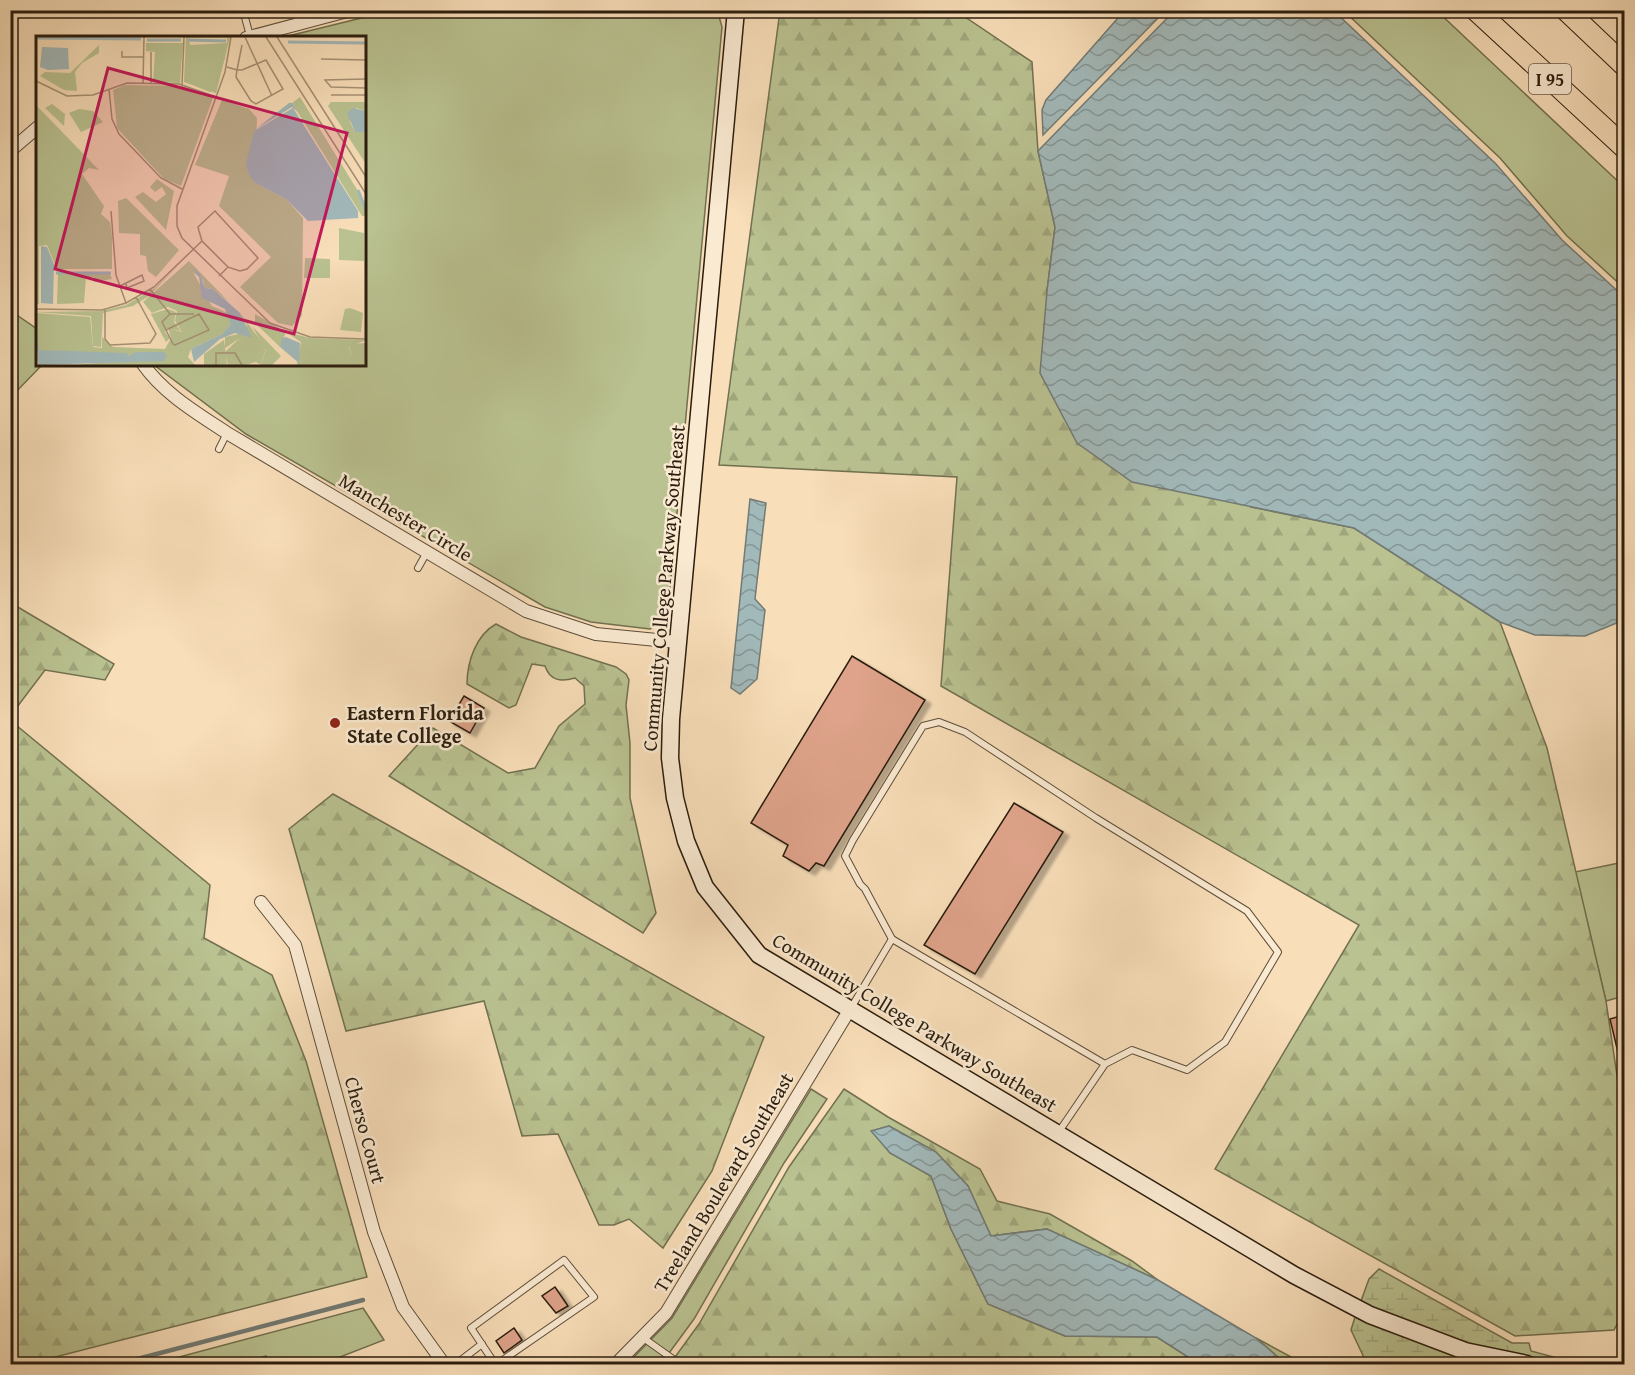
<svg xmlns="http://www.w3.org/2000/svg" width="1635" height="1375" font-family="'Gentium Book Plus',serif">
	<defs>
		<pattern id="forest-firs" width="22" height="20" patternUnits="userSpaceOnUse" patternTransform="scale(1.5)"><rect width="22" height="20" fill="#bac291"/><path d="M5 1l3.5 6h-7zM16 11l3.5 6h-7z" fill="#a0a67c"/></pattern>
		<pattern id="wetland-marsh" width="20" height="14" patternUnits="userSpaceOnUse" patternTransform="scale(1.5)"><rect width="20" height="14" fill="#bac291"/><path d="M1 5h8M5 5V1M11 12h8M15 12V8" fill="none" stroke="#a0a67c"/></pattern>
		<pattern id="water-waves" width="16" height="10" patternUnits="userSpaceOnUse" patternTransform="scale(1.5)"><rect width="16" height="10" fill="#a2b9ba"/><path d="M0 5q4-4 8 0t8 0" fill="none" stroke="#849696"/></pattern>
		<filter id="shadow"><feDropShadow dx="6" dy="4" stdDeviation="1.5" flood-color="#0004"/></filter>
	</defs>
	<rect width="100%" height="100%" fill="#f8deb9"/>
	<filter id="stains"><feTurbulence type="fractalNoise" baseFrequency=".00333" numOctaves="4"/><feColorMatrix values="0 0 0 0 .2 0 0 0 0 .09 0 0 0 0 .02 0 0 0 .5 -.17"/></filter>
	<radialGradient id="worn" r=".72"><stop offset=".6" stop-color="#630" stop-opacity="0"/><stop offset="1" stop-color="#630" stop-opacity=".3"/></radialGradient>
	<g fill="#bac291" stroke="#727050" stroke-width="1.5">
		<polygon points="715,11 718,13 722,27 668,610 661,624 650,629 591,622 545,607 246,434 154,365 364,364 364,38 284,37 390,11"/>
		<polygon points="1344,11 1437,11 1624,187 1624,288 1567,236 1500,158"/>
		<polygon points="11,311 37,329 38,364 42,365 11,397"/>
		<polygon points="1624,862 1624,996 1606,1001 1575,872"/>
		<polygon points="811,1089 827,1099 784,1163 694,1319 661,1364 627,1364 672,1318"/>
		<polygon points="363,1308 384,1340 322,1364 268,1364 266,1356 237,1364 153,1364"/>
	</g>
	<g fill="url(#forest-firs)" stroke="#727050" stroke-width="1.5">
		<polygon points="780,11 854,11 965,17 1032,62 1038,151 1055,227 1047,291 1251,507 1354,528 1500,622 1547,748 1606,1001 1624,1123 1624,1311 1614,1330 1515,1336 1215,1169 1359,925 941,686 957,477 719,465"/>
		<polygon points="11,603 114,664 105,680 45,670 11,715"/>
		<path d="M496,624L521,637L616,667L626,674L629,680L626,705L630,743V798L656,913L643,933L389,776L433,728L508,773L535,768L559,726L585,704L584,686L575,678C561,682 550,681 545,666L532,664L516,705L509,708L467,684C467,662 476,635 496,624Z"/>
		<polygon points="11,721 210,885 204,938 272,975 306,1061 367,1277 28,1364 16,1364 11,1358"/>
		<polygon points="333,794 764,1037 712,1171 663,1248 629,1219 614,1225 599,1225 558,1134 522,1136 484,1001 346,1031 289,829"/>
		<polygon points="844,1089 888,1117 980,1169 997,1201 1050,1214 1132,1261 1158,1280 1047,1229 991,1236 968,1186 936,1152 889,1126 872,1131 890,1153 931,1176 951,1229 988,1304 1065,1336 1157,1337 1196,1362 1197,1364 670,1364 699,1324 789,1167"/>
		<polygon points="1256,1338 1304,1364 1286,1364"/>
	</g>
	<g fill="url(#wetland-marsh)" stroke="#727050" stroke-width="1.5">
		<polygon points="1379,1269 1512,1343 1529,1343 1531,1351 1579,1364 1542,1359 1466,1343 1372,1308 1361,1301 1369,1279"/>
		<polygon points="1355,1317 1368,1323 1464,1359 1489,1364 1367,1364 1351,1330"/>
	</g>
	<g fill="url(#water-waves)" stroke="#727b75" stroke-width="1.5">
		<polygon points="1125,10 1165,11 1043,135 1042,110 1046,100"/>
		<polygon points="1175,10 1334,11 1496,164 1562,240 1624,297 1624,620 1585,636 1535,635 1500,622 1354,528 1132,482 1077,443 1040,373 1047,291 1055,227 1038,151"/>
		<polygon points="750,499 766,503 755,599 765,610 757,679 740,694 731,688"/>
		<polygon points="889,1126 936,1152 968,1186 991,1236 1047,1229 1158,1280 1256,1338 1286,1364 1197,1364 1196,1362 1157,1337 1065,1336 988,1304 951,1229 931,1176 890,1153 871,1131"/>
	</g>
	<g fill="none" stroke-linecap="round" stroke-linejoin="round">
		<polyline stroke="#727b75" stroke-width="4.5" points="118,1364 363,1300"/>
	</g>
	<g fill="#dea38a" stroke="#2b1d0e" stroke-width="1.5" filter="url(#shadow)">
		<polygon points="852,656 925,700 824,866 816,863 809,871 783,856 788,845 751,823"/>
		<polygon points="464,696 484,708 470,733 449,721"/>
		<polygon points="1014,803 1063,832 975,974 924,945"/>
		<polygon points="1624,1015 1624,1061 1620,1061 1610,1019"/>
		<polygon points="555,1287 568,1306 556,1313 542,1296"/>
		<polygon points="514,1328 522,1340 504,1353 496,1341"/>
	</g>
	<g fill="none" stroke-linecap="round" stroke-linejoin="round">
		<g stroke="#5e4d39" stroke-width="8">
			<g id="lane">
				<polyline points="243,10 250,36"/>
				<polyline points="295,10 299,24"/>
				<polyline points="219,449 227,433"/>
				<polyline points="418,568 427,552"/>
				<polyline points="851,1008 892,939"/>
				<polyline points="1058,1133 1105,1064 1132,1050 1187,1070 1225,1042 1278,952 1247,911 1096,818 965,732 939,722 923,726 853,840 845,856 860,884 865,889 892,939 1105,1064"/>
				<polyline points="642,1337 680,1364"/>
				<polyline points="456,1364 482,1344"/>
				<polyline points="495,1364 471,1328 564,1260 594,1297 497,1364"/>
			</g>
		</g>
		<g stroke="#5e4d39" stroke-width="14">
			<g id="street">
				<polyline points="246,38 351,10"/>
				<polyline points="10,151 38,127"/>
				<path d="M143,364C164,394 197,413 227,433L526,611L596,634L677,642"/>
				<polyline points="261,902 295,945 374,1232 403,1307 444,1364"/>
				<polyline points="616,1364 666,1313 850,1009"/>
			</g>
		</g>
		<g stroke="#2b1d0e" stroke-width="19">
			<polyline id="secondary" points="736,10 671,719 670,758 675,798 686,841 705,887 759,955 1294,1275 1370,1315 1465,1351 1527,1364"/>
		</g>
		<g stroke="#2b1d0e" stroke-width="23">
			<g id="highway">
				<polyline points="1476,10 1624,147"/>
				<polyline points="1566,10 1624,65"/>
			</g>
		</g>
		<use href="#lane" stroke="#faead2" stroke-width="6"/>
		<use href="#street" stroke="#faead2" stroke-width="12"/>
		<use href="#secondary" stroke="#faead2" stroke-width="16"/>
		<use href="#highway" stroke="#f8deb9" stroke-width="21"/>
	</g>
	<circle fill="#8f2418" stroke="#faead2" stroke-width="2" cx="335" cy="723" r="6"/>
	<g text-anchor="middle" dominant-baseline="central" stroke-width="5" stroke-linejoin="round" paint-order="stroke">
		<rect fill="#faead2" stroke="#695a49" stroke-width="1.5" x="1529" y="64" width="42" height="30" rx="4.5"/>
		<g font-size="18" font-weight="bold" fill="#2b1d0e">
			<text x="1550" y="79">I 95</text>
		</g>
		<g font-size="20" fill="#2b1d0e" stroke="#faead2">
			<text transform="translate(406 517) rotate(31)">Manchester Circle</text>
			<text transform="translate(663 588) rotate(-85)">Community College Parkway Southeast</text>
			<text transform="translate(915 1022) rotate(31)">Community College Parkway Southeast</text>
			<text transform="translate(366 1130) rotate(75)">Cherso Court</text>
			<text transform="translate(723 1182) rotate(-59)">Treeland Boulevard Southeast</text>
		</g>
		<g font-size="20" font-weight="bold" fill="#2b1d0e" stroke="#faead2" text-anchor="start">
			<text x="347" y="712">Eastern Florida<tspan x="347" dy="23">State College</tspan></text>
		</g>
	</g>
	<g transform="translate(36 36)">
		<rect width="330" height="330" fill="#f8deb9"/>
		<path d="M150,1H194L180,57L148,46ZM153,2H191V7L154,9ZM110,7H147L144,47L117,46L119,16L110,15ZM89,49L146,50L177,62L145,150L128,143L81,92L77,54ZM264,61L330,168V180H326L256,67ZM295,66H330V75L320,72L314,86L319,96H330V128L292,70ZM43,73L57,75L67,86L45,96L33,77ZM269,222L294,223V242H268ZM148,223L113,260L97,270L67,277L65,311L57,310L55,280L0,276L66,275L90,269L119,252ZM22,238H74L76,243L58,246V241H50L48,267L21,268ZM250,296L274,302L330,304L313,311L315,320L330,316V329H261L265,306ZM204,302L211,310L210,329H192L189,316ZM188,304L191,329H168V318Z" fill="#bac291" fill-rule="evenodd"/>
		<path d="M63,9V17L46,27L39,36L41,55L28,54L4,40L9,36L34,37ZM182,10L181,14L164,16L161,43L163,48L174,53L190,19L179,53L174,56L159,50L160,15ZM186,64L213,73L221,82L219,147L250,163L267,182L266,280L256,290L242,287L204,251L235,221L183,170L193,140L159,129ZM16,68L29,78L28,90L9,72ZM0,69L63,134L53,132L46,138L68,170L65,178L74,186L76,200V233H21L11,209L3,210V268H0ZM121,143L138,155L130,194L99,161L107,156L120,166L130,158L126,151L119,156L114,151ZM90,162L143,214L120,241L112,235L110,220L104,219V198L83,197L82,165ZM303,192L328,197V225L303,224ZM153,225L192,265L177,253L169,252L167,244L157,236L176,270L194,278L195,288L186,298L155,313L152,321L159,329H41L92,324L96,320L2,314L0,317V277L54,281L57,311L66,312V301L77,311L129,313L135,302L132,292L146,296L139,285L141,275L132,271L116,277L107,266ZM110,269L115,278L132,273L140,276L138,286L145,295L131,292L129,296L134,302L130,306ZM314,272L327,277L325,296L304,294L309,273ZM204,277L230,312L225,329L220,326L209,329L208,323L199,325V315L210,310L204,302L189,312V301L208,297L211,289Z" fill="#bac291"/>
		<path d="M219,278L250,296L244,311L219,287ZM216,290L245,320L236,329H225L230,313H224L225,306ZM330,307V316L318,323L315,320L313,308Z" fill="#bac291"/>
		<path d="M6,11L32,12L33,33L12,34L4,31ZM253,67H256L262,76L256,71L220,93ZM257,72L322,175V182L272,185L250,163L219,147L213,139L210,128L218,95ZM317,72L330,75V96H319L311,77ZM5,210L11,211L18,228L17,268L5,267ZM156,232L164,238L169,252L177,253L204,277L216,302L199,297L184,303L158,326L155,313L186,298L195,288L189,273L166,262L163,241ZM0,290L3,314L91,317L93,320L100,316H128L131,321L128,325L2,329ZM250,301L264,307L263,327L244,311L246,302Z" fill="#a2b9ba"/>
		<path fill="none" stroke="#a2b9ba" stroke-width="3" d="M0,2L105,3M111,4H145M152,4L190,5M252,6L330,7M322,154L330,174M20,237H75"/>
		<path fill="none" stroke="#a69175" stroke-width="1.5" d="M195,1L189,36L141,170V190L146,202L234,287L274,301L330,303M209,1L236,60M230,1L330,158M241,1L330,141M86,15V21H108M115,16V48M285,23L330,24M191,31L201,34H206L230,24L247,53L220,68L215,65L200,41L201,34L206,9M330,43L289,44L295,51L330,52M0,45L31,60L57,59L91,47L143,48L180,61M107,48L108,1M146,49L148,1M73,53L76,83L83,98L125,142L146,153M295,59H330M75,175L80,239L90,267M183,240L192,231L204,235L211,233L222,222L179,175L162,191L163,195L166,205L192,231M84,250L106,239L108,245L91,252L90,248M114,253L134,278L126,286L137,308L139,309L173,294L163,278L130,294M0,273L66,274L90,267L118,251L166,205M69,274V303L74,309L114,307L120,298L100,261M134,278H158M180,329V317H199L206,329"/>
		<path fill="#c2185b" fill-opacity="0.15" stroke="#c2185b" stroke-width="3" d="M72,32L311,97L258,298L19,233Z"/>
		<rect width="330" height="330" fill="none" stroke="#2b1d0e" stroke-width="3"/>
	</g>
	<rect width="1635" height="1375" fill="none" stroke="#f8deb9" stroke-width="36"/>
	<rect x="12" y="12" width="1611" height="1351" fill="none" stroke="#2b1d0e" stroke-width="3"/>
	<rect x="18" y="18" width="1599" height="1339" fill="none" stroke="#2b1d0e" stroke-width="1.5"/>
	<rect width="100%" height="100%" filter="url(#stains)"/>
	<rect width="100%" height="100%" fill="url(#worn)"/>
</svg>
